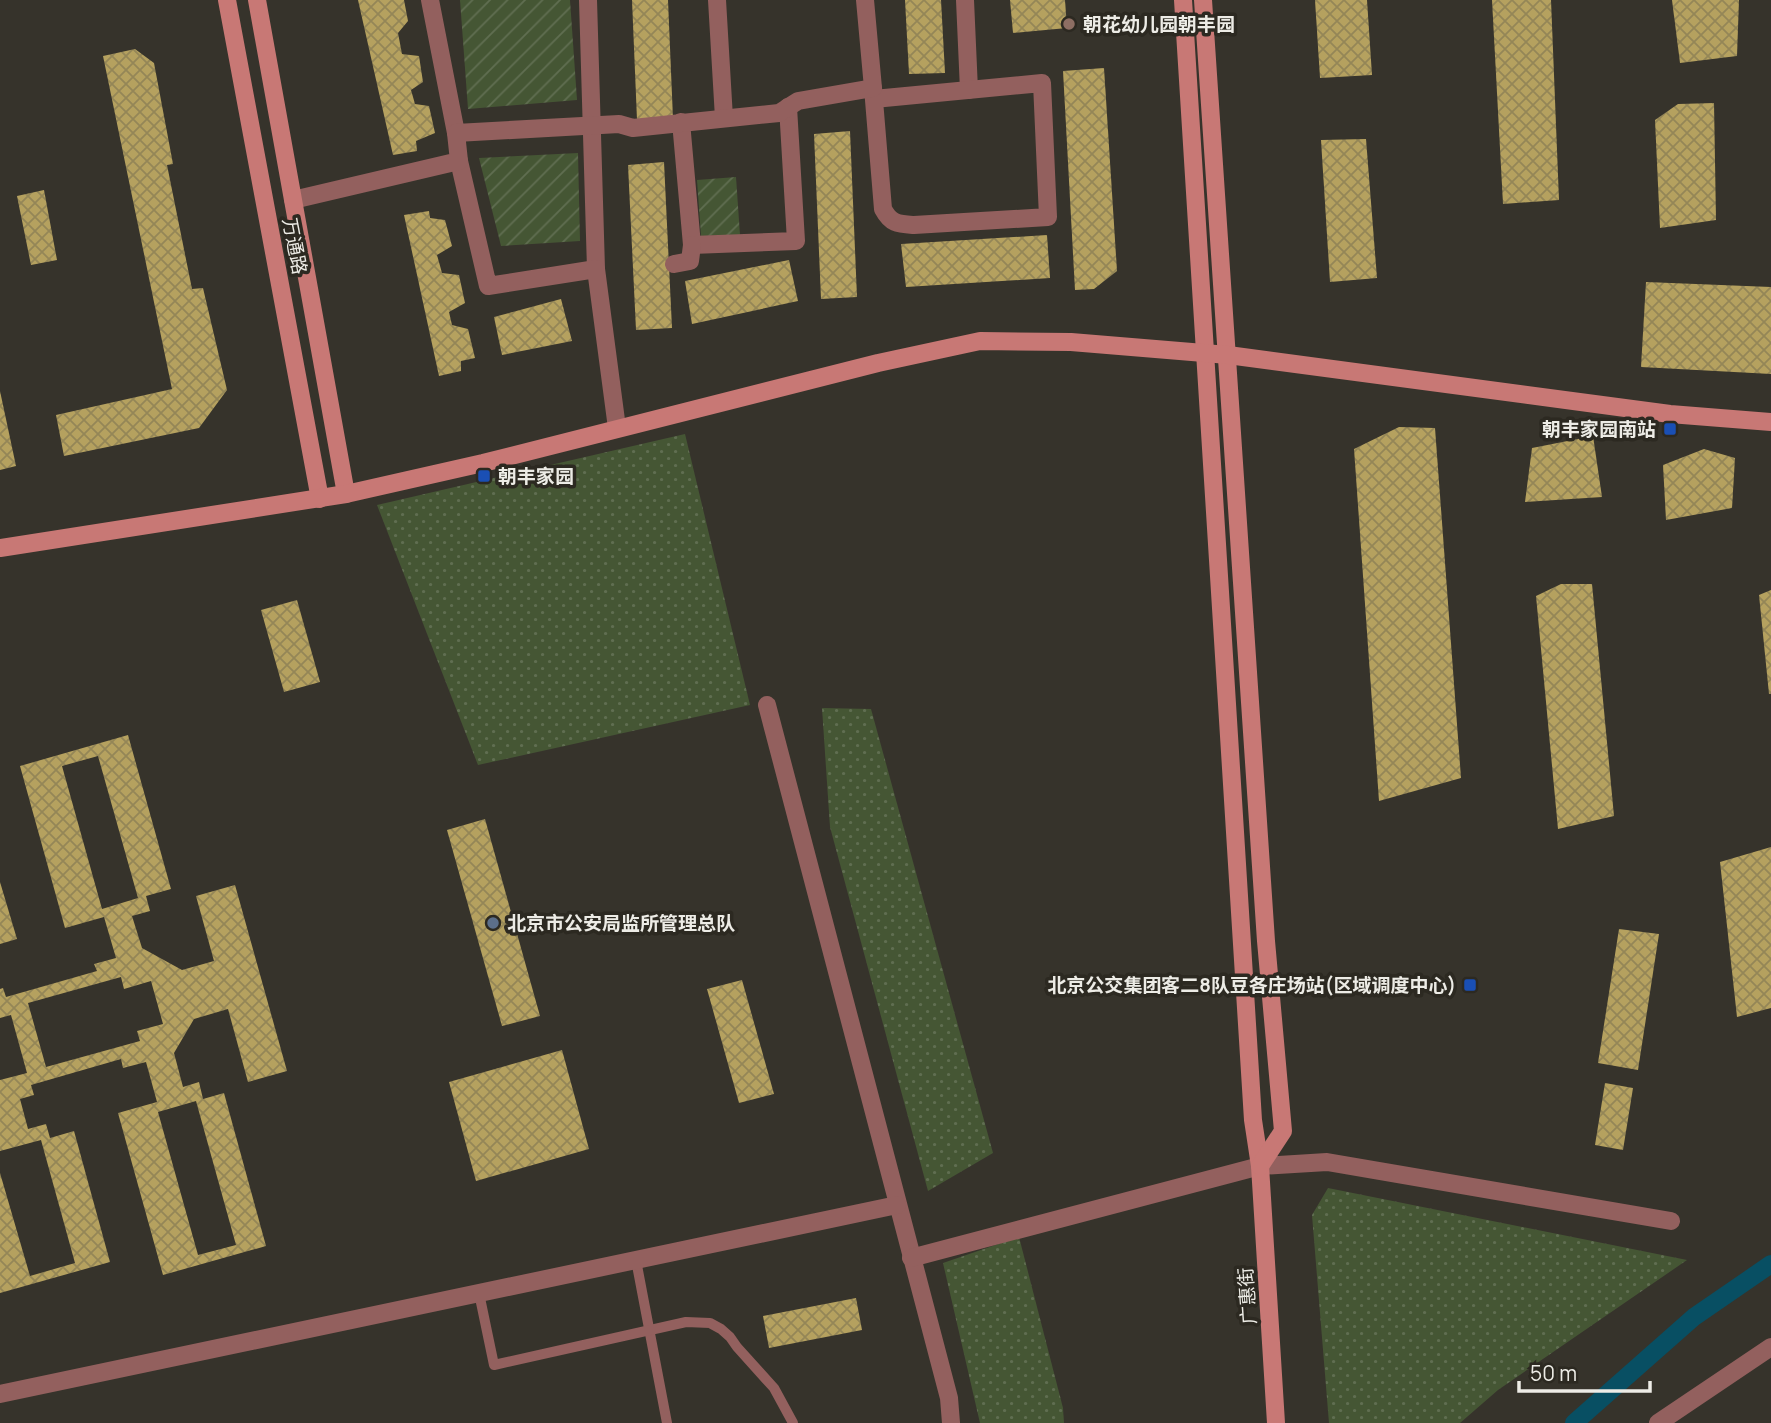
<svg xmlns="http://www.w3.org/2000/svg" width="1771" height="1423" font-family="Manrope,'Noto Sans SC',sans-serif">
	<defs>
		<pattern id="grass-dots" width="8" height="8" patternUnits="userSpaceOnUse" patternTransform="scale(1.75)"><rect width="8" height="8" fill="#455634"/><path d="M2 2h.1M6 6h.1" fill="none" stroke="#606e51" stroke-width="1.8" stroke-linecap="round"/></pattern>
		<pattern id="garden-furrows" width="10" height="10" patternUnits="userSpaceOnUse" patternTransform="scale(1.75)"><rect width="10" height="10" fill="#455634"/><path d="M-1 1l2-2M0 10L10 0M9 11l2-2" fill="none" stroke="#606e51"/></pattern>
		<pattern id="building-cross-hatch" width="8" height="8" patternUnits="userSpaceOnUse" patternTransform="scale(1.75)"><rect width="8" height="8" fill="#b5a15f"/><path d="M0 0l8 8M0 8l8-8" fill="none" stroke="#948657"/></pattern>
	</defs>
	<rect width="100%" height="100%" fill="#36332b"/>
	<g fill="url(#grass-dots)">
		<polygon points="685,434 750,705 478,765 377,505"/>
		<polygon points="822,708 871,709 993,1153 928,1191 830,827"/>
		<polygon points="1328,1188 1687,1260 1498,1390 1460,1423 1329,1423 1312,1215"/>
		<polygon points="1019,1237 1063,1408 1064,1423 980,1423 943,1263"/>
	</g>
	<g fill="url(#garden-furrows)">
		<polygon points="460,0 570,0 577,100 468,109"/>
		<polygon points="578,153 580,241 501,246 479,158"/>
		<polygon points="736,177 740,235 701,236 697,180"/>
	</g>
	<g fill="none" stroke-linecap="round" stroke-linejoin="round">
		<polyline stroke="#084f63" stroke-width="18" points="1574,1423 1694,1317 1771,1264"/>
	</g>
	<g fill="url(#building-cross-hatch)" fill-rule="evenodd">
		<polygon points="358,0 404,0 408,21 398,33 402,54 419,56 423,82 411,90 415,104 429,106 435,133 416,141 417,151 393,155"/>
		<polygon points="632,0 668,0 673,119 637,120"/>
		<polygon points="905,0 941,0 945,73 909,74"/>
		<polygon points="1010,0 1065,0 1067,28 1013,33"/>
		<polygon points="1315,0 1367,0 1372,75 1320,78"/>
		<polygon points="1492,0 1551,0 1559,200 1503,204"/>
		<polygon points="1672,0 1739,0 1737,56 1680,63"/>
		<polygon points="135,49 154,63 173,164 167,165 192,289 203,288 227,390 199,428 64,456 56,415 172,389 103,56"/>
		<polygon points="1104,68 1117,271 1094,289 1075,290 1063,71"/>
		<polygon points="1714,103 1716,220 1660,228 1655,120 1678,104"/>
		<polygon points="850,131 857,297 821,299 814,134"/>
		<polygon points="1366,139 1377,278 1330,282 1321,140"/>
		<polygon points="664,162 672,328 636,330 628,165"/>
		<polygon points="44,190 57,260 31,265 17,196"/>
		<polygon points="429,211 430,218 445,220 452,246 437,255 442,273 459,275 465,303 449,312 452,325 468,329 475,358 461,361 461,371 439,376 404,215"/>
		<polygon points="1047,235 1050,278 906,287 901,244"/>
		<polygon points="789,260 798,301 692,324 685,281"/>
		<polygon points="1646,282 1771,287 1771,374 1641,367"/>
		<polygon points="561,299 572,341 502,355 494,317"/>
		<polygon points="0,391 16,466 0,470"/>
		<polygon points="1399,427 1435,428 1461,778 1379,801 1354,449"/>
		<polygon points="1593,436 1602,497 1525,502 1532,448"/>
		<polygon points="1704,449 1735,458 1732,508 1666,520 1663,465"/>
		<polygon points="1561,584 1592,584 1614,816 1558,829 1536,596"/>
		<polygon points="1771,590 1771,694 1769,694 1759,595"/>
		<polygon points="297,600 320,682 284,692 261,610"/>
		<path d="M128,735L171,889L146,896L150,911L132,916L142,948L182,970L214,961L196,896L235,885L287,1071L248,1082L228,1009L194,1019L174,1053L183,1087L199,1082L203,1099L224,1093L266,1246L163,1275L118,1113L157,1102L146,1062L123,1068L121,1059L31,1085L34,1095L20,1099L28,1129L46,1124L50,1138L74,1131L110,1262L0,1293V1173L30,1276L75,1263L41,1140L0,1151V1080L27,1073L11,1015L0,1018V989L3,988L6,997L97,971L94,964L116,958L104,917L65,928L20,766ZM98,756L138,898L102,909L62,766ZM121,977L124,989L151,981L163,1024L137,1031L140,1041L46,1067L28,1003ZM196,1101L236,1245L198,1255L158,1112Z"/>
		<polygon points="485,819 540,1016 502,1026 447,830"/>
		<polygon points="1771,847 1771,1008 1737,1017 1720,862"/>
		<polygon points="0,882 17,939 0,944"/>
		<polygon points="1619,929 1659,934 1638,1070 1598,1063"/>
		<polygon points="742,980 774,1094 739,1103 707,989"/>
		<polygon points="562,1050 589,1149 476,1181 449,1082"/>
		<polygon points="1605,1083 1633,1088 1623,1150 1595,1145"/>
		<polygon points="856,1298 862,1330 769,1348 763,1316"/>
	</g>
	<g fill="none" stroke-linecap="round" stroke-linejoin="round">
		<g stroke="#93605e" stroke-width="10">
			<polyline points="636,1260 667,1423"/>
			<polyline points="479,1293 494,1365 686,1322 710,1323 721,1329 730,1337 737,1347 774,1388 793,1423"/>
		</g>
		<g stroke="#93605e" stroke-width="18">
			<polyline points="430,0 456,133"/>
			<polyline points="588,0 596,269"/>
			<polyline points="717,0 724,118"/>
			<polyline points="965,0 969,90"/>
			<path d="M873,88L883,209C891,224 898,224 914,225L1048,217L1042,83L874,99"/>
			<polyline points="681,122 692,245 796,241 788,107"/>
			<polyline points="459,161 488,286 596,269 617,428"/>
			<polyline points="293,200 459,161 456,133 619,124 633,128 779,113 798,101 873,88 865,0"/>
			<polyline points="674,264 690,261 692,245"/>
			<polyline points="767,705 949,1398 951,1423"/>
			<polyline points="911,1258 1260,1166 1327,1162 1671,1221"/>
			<polyline points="0,1394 897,1205"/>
			<polyline points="1658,1423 1771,1347"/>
		</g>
		<g stroke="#c87875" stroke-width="18">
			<polyline points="227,0 320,499"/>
			<polyline points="257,0 346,494"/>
			<polyline points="1183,0 1253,1120 1260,1166 1276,1423"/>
			<polyline points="1203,0 1266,941 1283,1131 1260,1166"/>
			<polyline points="0,548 346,494 483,463 878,363 980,341 1071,342 1228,355 1670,414 1771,422"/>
		</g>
	</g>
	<circle fill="#8d6e63" stroke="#2c2921" stroke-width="2.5" cx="1069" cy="24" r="7"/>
	<g fill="#1a4fb4" stroke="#2c2921" stroke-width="2.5">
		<rect x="1663" y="422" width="14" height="14" rx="3.5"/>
		<rect x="477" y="469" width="14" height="14" rx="3.5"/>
		<rect x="1463" y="978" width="14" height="14" rx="3.5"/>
	</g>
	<circle fill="#5c6f8a" stroke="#2c2921" stroke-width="2.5" cx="493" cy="923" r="7"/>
	<g text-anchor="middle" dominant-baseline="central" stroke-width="7" stroke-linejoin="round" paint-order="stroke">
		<g font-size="19" font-weight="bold" fill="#edece6" stroke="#2c2921" text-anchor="start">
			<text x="1083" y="24">朝花幼儿园朝丰园</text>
			<text x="1656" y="429" text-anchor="end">朝丰家园南站</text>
			<text x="498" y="476">朝丰家园</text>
			<text x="507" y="923">北京市公安局监所管理总队</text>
			<text x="1456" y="985" text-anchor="end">北京公交集团客二8队豆各庄场站(区域调度中心)</text>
		</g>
		<g font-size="19" fill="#edece6" stroke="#2c2921">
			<text transform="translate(295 246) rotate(79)">万通路</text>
			<text transform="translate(1247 1296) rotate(-94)">广惠街</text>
		</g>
	</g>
	<path d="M1519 1381v10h131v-10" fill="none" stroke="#edece6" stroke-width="3.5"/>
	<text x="1530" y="1381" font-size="21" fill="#edece6" stroke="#2c2921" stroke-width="5" paint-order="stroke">50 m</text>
</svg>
